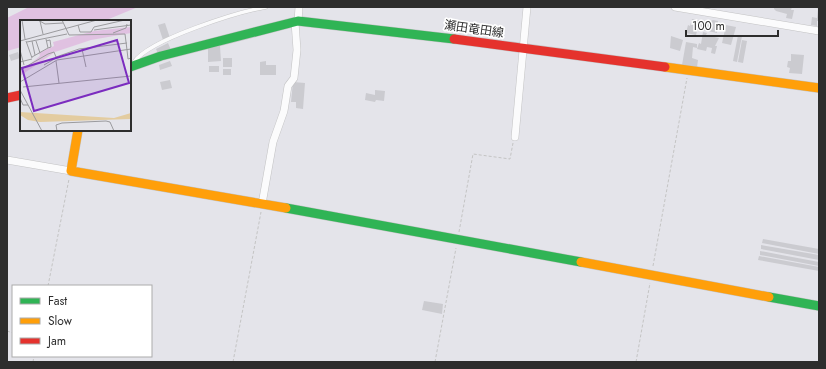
<svg xmlns="http://www.w3.org/2000/svg" width="826" height="369" font-family="Jost,'Noto Sans JP',sans-serif">
	<rect width="100%" height="100%" fill="#e4e4ea"/>
	<polygon fill="#e0c1e1" points="29,7 138,7 104,21 21,21 21,47 7,51 7,18"/>
	<g fill="#cbcbd0">
		<polygon points="774,7 792,7 791,10 794,10 792,19 786,18 787,14 776,11 774,9"/>
		<polygon points="816,7 819,7 819,21 817,21 817,26 811,25 812,17 817,18 818,9"/>
		<polygon points="692,19 709,22 713,20 718,21 717,33 703,30 704,28 698,27 696,35 686,33 688,25 690,26"/>
		<polygon points="165,23 170,38 163,40 158,25"/>
		<polygon points="726,25 736,27 731,45 722,43"/>
		<polygon points="703,32 707,33 706,35 719,38 715,46 717,46 715,54 711,53 712,48 707,47 706,51 697,49 699,43 701,44"/>
		<polygon points="738,35 742,36 737,62 733,61"/>
		<polygon points="671,36 683,40 680,51 670,48"/>
		<polygon points="742,40 747,41 743,63 738,62"/>
		<polygon points="686,42 697,44 697,48 693,47 692,58 698,60 697,67 682,65"/>
		<polygon points="168,43 171,50 159,56 156,49"/>
		<polygon points="208,46 220,46 221,61 208,62"/>
		<polygon points="18,52 20,58 11,61 9,55"/>
		<polygon points="791,54 804,55 802,74 789,73 790,68 787,67 788,61 791,61"/>
		<rect x="223" y="58" width="9" height="9"/>
		<polygon points="170,61 172,66 160,70 159,65"/>
		<polygon points="266,61 266,65 276,65 276,75 260,75 260,62"/>
		<rect x="209" y="66" width="10" height="6"/>
		<rect x="223" y="69" width="8" height="6"/>
		<polygon points="170,80 172,88 162,90 160,82"/>
		<polygon points="293,82 305,83 303,109 296,108 296,102 291,102"/>
		<polygon points="375,90 385,91 384,101 376,100 375,102 365,100 366,93 375,95"/>
		<polygon points="763,239 819,249 819,254 762,243"/>
		<polygon points="761,245 819,255 819,260 761,249"/>
		<polygon points="760,251 819,262 819,266 760,255"/>
		<polygon points="759,256 819,267 819,271 758,260"/>
		<polygon points="424,301 443,304 442,314 422,310"/>
	</g>
	<g fill="none" stroke-linecap="round" stroke-linejoin="round">
		<g stroke="#c3c3c4" stroke-width="4.5">
			<path id="lane" d="M134,62C150,39 238,12 266,7"/>
		</g>
		<g stroke="#c3c3c4" stroke-width="8">
			<g id="street">
				<polyline points="675,7 819,31"/>
				<polyline points="298,21 299,7"/>
				<polyline points="515,137 527,7"/>
				<polyline points="7,160 71,171"/>
				<polyline points="262,204 273,142 284,111 288,86 294,78 297,50 295,22"/>
			</g>
		</g>
		<g stroke="#c3c3c4" stroke-width="10">
			<g id="fast">
				<polyline points="130,67 161,56 298,21 454,39"/>
				<polyline points="286,208 581,262"/>
				<polyline points="769,297 819,306"/>
			</g>
		</g>
		<g stroke="#c3c3c4" stroke-width="10">
			<g id="slow">
				<polyline points="665,67 819,88"/>
				<polyline points="78,130 71,171 286,208"/>
				<polyline points="581,262 769,297"/>
			</g>
		</g>
		<g stroke="#c3c3c4" stroke-width="10">
			<g id="jam">
				<polyline points="454,39 665,67"/>
				<polyline points="7,98 21,95"/>
			</g>
		</g>
		<g stroke="#c4c4c4" stroke-width="1" stroke-dasharray="3 2" stroke-linecap="butt">
			<polyline points="459,232 473,154 510,159 513,143"/>
			<polyline points="653,266 687,78"/>
			<polyline points="48,286 69,179"/>
			<polyline points="7,331 13,333"/>
			<polyline points="33,362 34,356"/>
			<polyline points="233,362 261,212"/>
			<polyline points="435,362 456,248"/>
			<polyline points="636,362 650,283"/>
		</g>
		<use href="#lane" stroke="#fbfbfc" stroke-width="3.5"/>
		<use href="#street" stroke="#fbfbfc" stroke-width="7"/>
		<use href="#fast" stroke="#30b455" stroke-width="9"/>
		<use href="#slow" stroke="#ff9f0a" stroke-width="9"/>
		<use href="#jam" stroke="#e5322d" stroke-width="9"/>
	</g>
	<g text-anchor="middle" dominant-baseline="central" stroke-width="3.5" stroke-linejoin="round" paint-order="stroke">
		<g font-size="12" fill="#2d2d2d" stroke="#fff">
			<text transform="translate(474 29) rotate(8)">瀬田竜田線</text>
		</g>
	</g>
	<g transform="translate(20 20)">
		<rect width="111" height="111" fill="#e4e4ea"/>
		<path d="M111,7V13L71,20L35,32L0,56V52L20,36L19,33L34,26L33,22L74,11Z" fill="#e0c1e1"/>
		<path d="M0,92L94,98L111,93V99L20,102L8,100L0,95Z" fill="#e3cca0"/>
		<path fill="none" stroke="#9b9b9e" stroke-width="1" d="M2,0L5,19M18,0L25,4L43,3M42,0L49,15L105,14L107,30M20,1L23,14M58,5L60,12H71L74,7L105,0M74,10L111,5M93,13L106,8L107,4M0,21L77,0M6,21L12,38M12,21L15,35M16,21L20,33M26,21L30,20L31,27L28,28M7,22L47,14M62,29L66,47M0,30L4,45M107,30L108,39L111,38M12,37L28,28L26,19M36,37L59,29L107,23M36,41L39,63M0,42L12,39M24,45L36,38M0,50L28,34L34,32L36,37M0,62L37,40L111,29M3,67L111,56M0,70L22,111M0,78L3,85H8M37,111L36,105L42,103L86,101L90,102L94,111"/>
		<path fill="#7b2cbf" fill-opacity="0.15" stroke="#7b2cbf" stroke-width="2" d="M97,20L109,63L14,91L2,48Z"/>
		<rect width="111" height="111" fill="none" stroke="#2d2d2d" stroke-width="2"/>
	</g>
	<rect width="826" height="369" fill="none" stroke="#2d2d2d" stroke-width="16"/>
	<rect x="12" y="285" width="140" height="72" fill="#ffffff" stroke="#ababab"/>
	<rect x="20" y="298" width="20" height="6" fill="#30b455" stroke="#ababab"/>
	<text x="48" y="305" font-size="12" fill="#2d2d2d">Fast</text>
	<rect x="20" y="318" width="20" height="6" fill="#ff9f0a" stroke="#ababab"/>
	<text x="48" y="325" font-size="12" fill="#2d2d2d">Slow</text>
	<rect x="20" y="338" width="20" height="6" fill="#e5322d" stroke="#ababab"/>
	<text x="48" y="345" font-size="12" fill="#2d2d2d">Jam</text>
	<path d="M686 30v6h92v-6" fill="none" stroke="#2d2d2d" stroke-width="2"/>
	<text x="692" y="30" font-size="12" fill="#2d2d2d" stroke="#ffffff" stroke-width="3" paint-order="stroke">100 m</text>
</svg>
